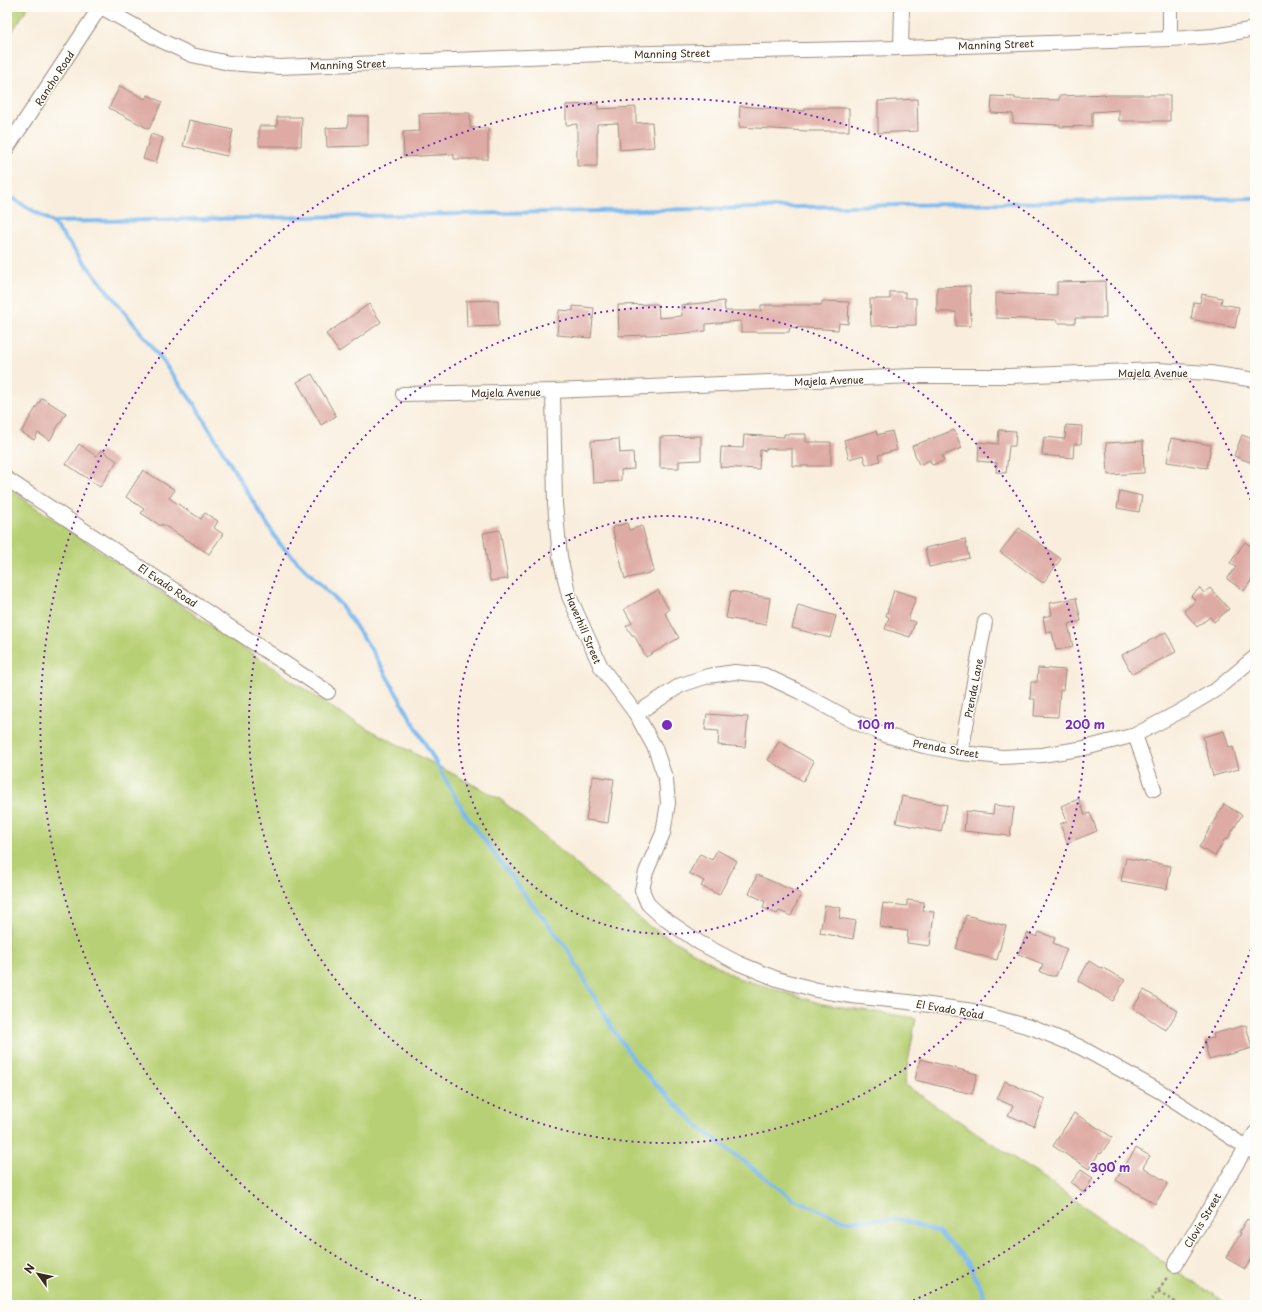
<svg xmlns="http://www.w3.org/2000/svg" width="1262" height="1312" font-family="'Playpen Sans',sans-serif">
	<rect width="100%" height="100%" fill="#fdfcf7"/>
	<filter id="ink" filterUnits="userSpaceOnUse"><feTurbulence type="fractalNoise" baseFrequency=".025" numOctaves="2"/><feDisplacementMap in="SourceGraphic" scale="8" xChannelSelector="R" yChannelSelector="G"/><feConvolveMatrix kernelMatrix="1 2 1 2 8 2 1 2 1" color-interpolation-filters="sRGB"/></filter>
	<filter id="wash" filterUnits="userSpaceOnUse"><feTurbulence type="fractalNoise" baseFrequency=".012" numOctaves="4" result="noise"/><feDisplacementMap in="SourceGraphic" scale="16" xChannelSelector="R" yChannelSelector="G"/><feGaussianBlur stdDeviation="0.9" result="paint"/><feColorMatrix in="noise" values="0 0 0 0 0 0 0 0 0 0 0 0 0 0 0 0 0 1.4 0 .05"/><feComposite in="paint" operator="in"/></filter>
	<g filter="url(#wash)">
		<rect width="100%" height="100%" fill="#f9eedd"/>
		<g fill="#b8d075" stroke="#7a7d4a">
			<polygon points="7,7 28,7 7,40"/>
			<polygon points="7,488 346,717 500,799 647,925 738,978 822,1004 916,1018 904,1084 1026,1166 1183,1275 1229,1305 7,1305"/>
		</g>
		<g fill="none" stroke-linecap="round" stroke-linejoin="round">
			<g stroke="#7bbaef" stroke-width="4">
				<polyline points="7,195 52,222 147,340 195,405 246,490 279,543 341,605 373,652 464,812 517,885 567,948 610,1025 639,1067 700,1128 793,1199 846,1221 899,1219 938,1232 967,1260 989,1305"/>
				<polyline points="52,222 1255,198"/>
			</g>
		</g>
		<g id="blocks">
			<g fill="#deaba4">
				<polygon points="120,86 145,99 148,95 162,102 149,129 109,108"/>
				<polygon points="1105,94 1105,95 1170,95 1170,121 1119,121 1119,110 1092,112 1092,126 1060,127 1060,125 1013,123 1013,114 991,113 992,96 1015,97 1015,99 1059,100 1059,96"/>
				<polygon points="917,99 918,131 878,133 878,101"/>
				<polygon points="598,104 598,109 636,107 636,123 652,122 654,147 620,150 618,123 597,124 597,166 577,166 577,124 566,125 566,105"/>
				<polygon points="740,106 805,111 805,108 849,108 849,131 807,131 739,127"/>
				<polygon points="445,113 470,113 470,128 488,128 488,159 454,159 454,154 404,157 403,132 420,131 419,114"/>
				<polygon points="348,116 368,116 368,146 327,147 326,128 348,127"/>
				<polygon points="277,117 302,117 301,146 259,146 259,126 277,126"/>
				<polygon points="189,120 233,130 227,156 183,146"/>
				<polygon points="151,134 163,138 156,163 143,159"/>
				<polygon points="1105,281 1106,318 1075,318 1075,323 1057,323 1057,320 996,318 996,293 1057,295 1057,282"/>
				<polygon points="970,286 971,326 956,326 956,312 937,312 937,287"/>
				<polygon points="890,292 905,292 905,298 916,298 916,325 871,326 870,299 890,299"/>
				<polygon points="1202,294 1222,298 1221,304 1239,307 1235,328 1191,319 1194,302 1200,303"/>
				<polygon points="498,300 499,326 467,327 466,301"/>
				<polygon points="724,301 725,311 761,311 761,305 822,305 822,301 849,302 848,324 839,323 838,330 790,327 789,332 741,332 741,321 706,324 706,331 676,334 619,336 618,305 658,304 659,318 682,316 681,305"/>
				<polygon points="369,304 381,322 339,352 326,334"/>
				<polygon points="573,306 594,308 591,338 557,335 559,310 573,311"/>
				<polygon points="312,374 336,416 321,425 297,382"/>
				<polygon points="42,398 66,413 50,440 38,433 34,440 21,432"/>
				<polygon points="1066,425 1082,426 1081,444 1074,444 1073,458 1042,455 1044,437 1065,439"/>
				<polygon points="954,430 962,448 942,456 944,461 932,465 930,460 919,465 912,446"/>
				<polygon points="999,430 1016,431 1015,446 1009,446 1006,473 996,472 997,463 978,461 979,442 998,444"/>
				<polygon points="876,431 877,435 892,431 897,450 878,455 880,461 866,465 863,455 849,459 844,440"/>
				<polygon points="784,434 806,434 806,442 831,442 831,466 792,466 792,449 766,449 766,451 760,450 759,469 720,467 721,447 743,448 744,435 784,437"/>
				<polygon points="1242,435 1255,440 1255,464 1234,456"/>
				<polygon points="701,436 701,460 679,461 679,468 660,468 660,437"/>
				<polygon points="1171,438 1211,445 1207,468 1167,462"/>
				<polygon points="619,439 620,453 633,452 634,469 621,470 621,481 593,483 591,441"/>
				<polygon points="1143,441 1144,473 1108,475 1106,443"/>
				<polygon points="79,444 96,456 101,450 117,461 100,487 66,464"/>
				<polygon points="143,470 175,490 169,498 201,519 205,513 218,521 214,528 223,534 209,554 162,524 161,526 141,513 144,509 126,497"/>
				<polygon points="1120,491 1142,496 1139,512 1117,508"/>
				<polygon points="627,523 629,530 642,526 653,567 653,572 625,579 612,527"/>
				<polygon points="1019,528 1061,559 1043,583 1000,552"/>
				<polygon points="500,530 508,579 490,581 483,533"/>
				<polygon points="965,539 969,558 929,567 925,548"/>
				<polygon points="1245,542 1255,549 1255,575 1244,591 1227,579 1236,567 1230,563"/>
				<polygon points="1200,588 1204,593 1210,588 1229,609 1214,622 1210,617 1197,627 1184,611 1196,601 1191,596"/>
				<polygon points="658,590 669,610 665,613 679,638 646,657 634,635 632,635 626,626 632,623 624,609"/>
				<polygon points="894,590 916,597 908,620 915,622 910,637 885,629 889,617 886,616"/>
				<polygon points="731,591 770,598 766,625 726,618"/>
				<polygon points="1076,598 1081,621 1068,624 1073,647 1056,650 1052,632 1046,633 1043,617 1052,615 1050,603"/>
				<polygon points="798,605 836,616 830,638 792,628"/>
				<polygon points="1166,632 1176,652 1132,674 1122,655"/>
				<polygon points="1038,668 1065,670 1063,690 1060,690 1058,717 1034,716 1035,699 1030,699 1031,682 1037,682"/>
				<polygon points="707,714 748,717 745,747 718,745 719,731 705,730"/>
				<polygon points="1224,731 1229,748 1233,747 1239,769 1213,776 1203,737"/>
				<polygon points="779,741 814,762 803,781 768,760"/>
				<polygon points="593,776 614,779 608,823 586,820"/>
				<polygon points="902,796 947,805 941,832 896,823"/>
				<polygon points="1079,799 1085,815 1090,813 1097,831 1067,843 1060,824 1067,821 1061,806"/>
				<polygon points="1224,804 1242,815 1227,840 1225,839 1215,856 1199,847"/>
				<polygon points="994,805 1014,807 1010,836 964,831 966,811 993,814"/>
				<polygon points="717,850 737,861 719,895 701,886 704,881 689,873 700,854 712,860"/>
				<polygon points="1126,858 1171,866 1167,889 1121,881"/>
				<polygon points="757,875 801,894 791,916 779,911 777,914 763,908 765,901 749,894"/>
				<polygon points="907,900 924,902 923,911 934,912 930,946 907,943 908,931 880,927 883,903 907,906"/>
				<polygon points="825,905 841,908 839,918 856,921 853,939 820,933"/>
				<polygon points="966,915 1006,926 997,960 956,949"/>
				<polygon points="1039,932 1055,938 1053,943 1067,949 1056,976 1051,976 1040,972 1043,964 1018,954 1027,933 1037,937"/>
				<polygon points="1089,961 1100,968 1101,967 1125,980 1113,1001 1078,981"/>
				<polygon points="1144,990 1178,1011 1166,1030 1133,1008"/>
				<polygon points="1246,1025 1252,1048 1209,1060 1204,1040 1214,1038 1213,1034"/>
				<polygon points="920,1059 977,1074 972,1094 915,1080"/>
				<polygon points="1005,1081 1045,1099 1034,1126 1008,1115 1013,1106 997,1099"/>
				<polygon points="1074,1113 1112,1137 1101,1154 1099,1153 1089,1169 1053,1146"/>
				<polygon points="1136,1148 1150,1156 1143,1167 1168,1183 1155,1204 1116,1180"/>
				<polygon points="1081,1170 1093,1178 1084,1192 1071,1183"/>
				<polygon points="1247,1219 1255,1224 1255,1253 1245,1269 1226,1258 1241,1233 1239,1232"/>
			</g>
		</g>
	</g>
	<g filter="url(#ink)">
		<use href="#blocks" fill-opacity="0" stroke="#9a8c7e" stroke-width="1"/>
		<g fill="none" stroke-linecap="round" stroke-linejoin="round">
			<g stroke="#9a8c7e" stroke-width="16">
				<g id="minor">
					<polyline points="101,7 160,40 192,55 229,63 280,67 602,54 901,48 1170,39 1214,36 1255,29"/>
					<polyline points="1170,7 1170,39"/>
					<polyline points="901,48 902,7"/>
					<polyline points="7,148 100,7"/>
					<polyline points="553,391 555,504 560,557 569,596 601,667 636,714 655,748 666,780 668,803 663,833 646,872 642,890 648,904 662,917 700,943 738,963 777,979 817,990 852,996 908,1002 973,1011 1033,1028 1080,1047 1161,1092 1255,1153"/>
					<polyline points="403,394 553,391 913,376 1008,376 1157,370 1210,373 1255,380"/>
					<polyline points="7,479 328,692"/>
					<polyline points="636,714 681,685 708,676 735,672 764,675 800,692 849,719 885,735 924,746 961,753 1002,757 1042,755 1085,748 1135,735 1177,713 1217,689 1255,657"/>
					<polyline points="1135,735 1154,789"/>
					<polyline points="961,753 985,622"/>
					<polyline points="1175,1265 1255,1133"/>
				</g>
			</g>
			<g stroke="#9a8c7e" stroke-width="2.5" stroke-dasharray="3 3" stroke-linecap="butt">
				<polyline points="1158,1291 1180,1305"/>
				<polyline points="1148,1305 1168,1276"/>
			</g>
			<use href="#minor" stroke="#fff" stroke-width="14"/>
		</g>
	</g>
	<g fill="none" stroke="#7b2cbf" stroke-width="2" stroke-dasharray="2 4">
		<circle cx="667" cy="725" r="209"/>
		<circle cx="667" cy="725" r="418"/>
		<path d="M1253 944A626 626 0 0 1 907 1303M427 1303A626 626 0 1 1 1253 506"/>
	</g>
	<g text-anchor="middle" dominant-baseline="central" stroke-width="3" stroke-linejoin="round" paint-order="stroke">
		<g font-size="10" fill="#3b2a1e" stroke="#fdfcf7">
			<text transform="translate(996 44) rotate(-2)">Manning Street</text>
			<text transform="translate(672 53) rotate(-1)">Manning Street</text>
			<text transform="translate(348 64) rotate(-2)">Manning Street</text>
			<text transform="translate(54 78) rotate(-57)">Rancho Road</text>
			<text x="1153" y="372">Majela Avenue</text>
			<text transform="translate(829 380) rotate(-2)">Majela Avenue</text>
			<text transform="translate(506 392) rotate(-1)">Majela Avenue</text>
			<text transform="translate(168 585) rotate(34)">El Evado Road</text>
			<text transform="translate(584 628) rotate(67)">Haverhill Street</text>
			<text transform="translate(973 688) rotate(-79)">Prenda Lane</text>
			<text transform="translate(946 748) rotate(10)">Prenda Street</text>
			<text transform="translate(950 1009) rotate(10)">El Evado Road</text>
			<text transform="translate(1202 1220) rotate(-59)">Clovis Street</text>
		</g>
	</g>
	<circle cx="667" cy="725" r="6" fill="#7b2cbf" stroke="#fdfcf7" stroke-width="2"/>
	<g font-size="12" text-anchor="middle" font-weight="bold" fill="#7b2cbf" stroke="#fdfcf7" stroke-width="3" stroke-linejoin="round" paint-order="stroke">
		<text x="876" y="729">100 m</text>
		<text x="1085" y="729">200 m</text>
		<text x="1110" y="1172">300 m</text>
	</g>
	<rect width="1262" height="1312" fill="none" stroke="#fdfcf7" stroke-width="24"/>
	<g transform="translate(38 1274) rotate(303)" stroke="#fdfcf7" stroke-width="3" paint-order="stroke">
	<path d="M0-3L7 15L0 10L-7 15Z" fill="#3b2a1e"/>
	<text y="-6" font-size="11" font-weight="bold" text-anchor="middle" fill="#3b2a1e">N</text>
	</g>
</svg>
